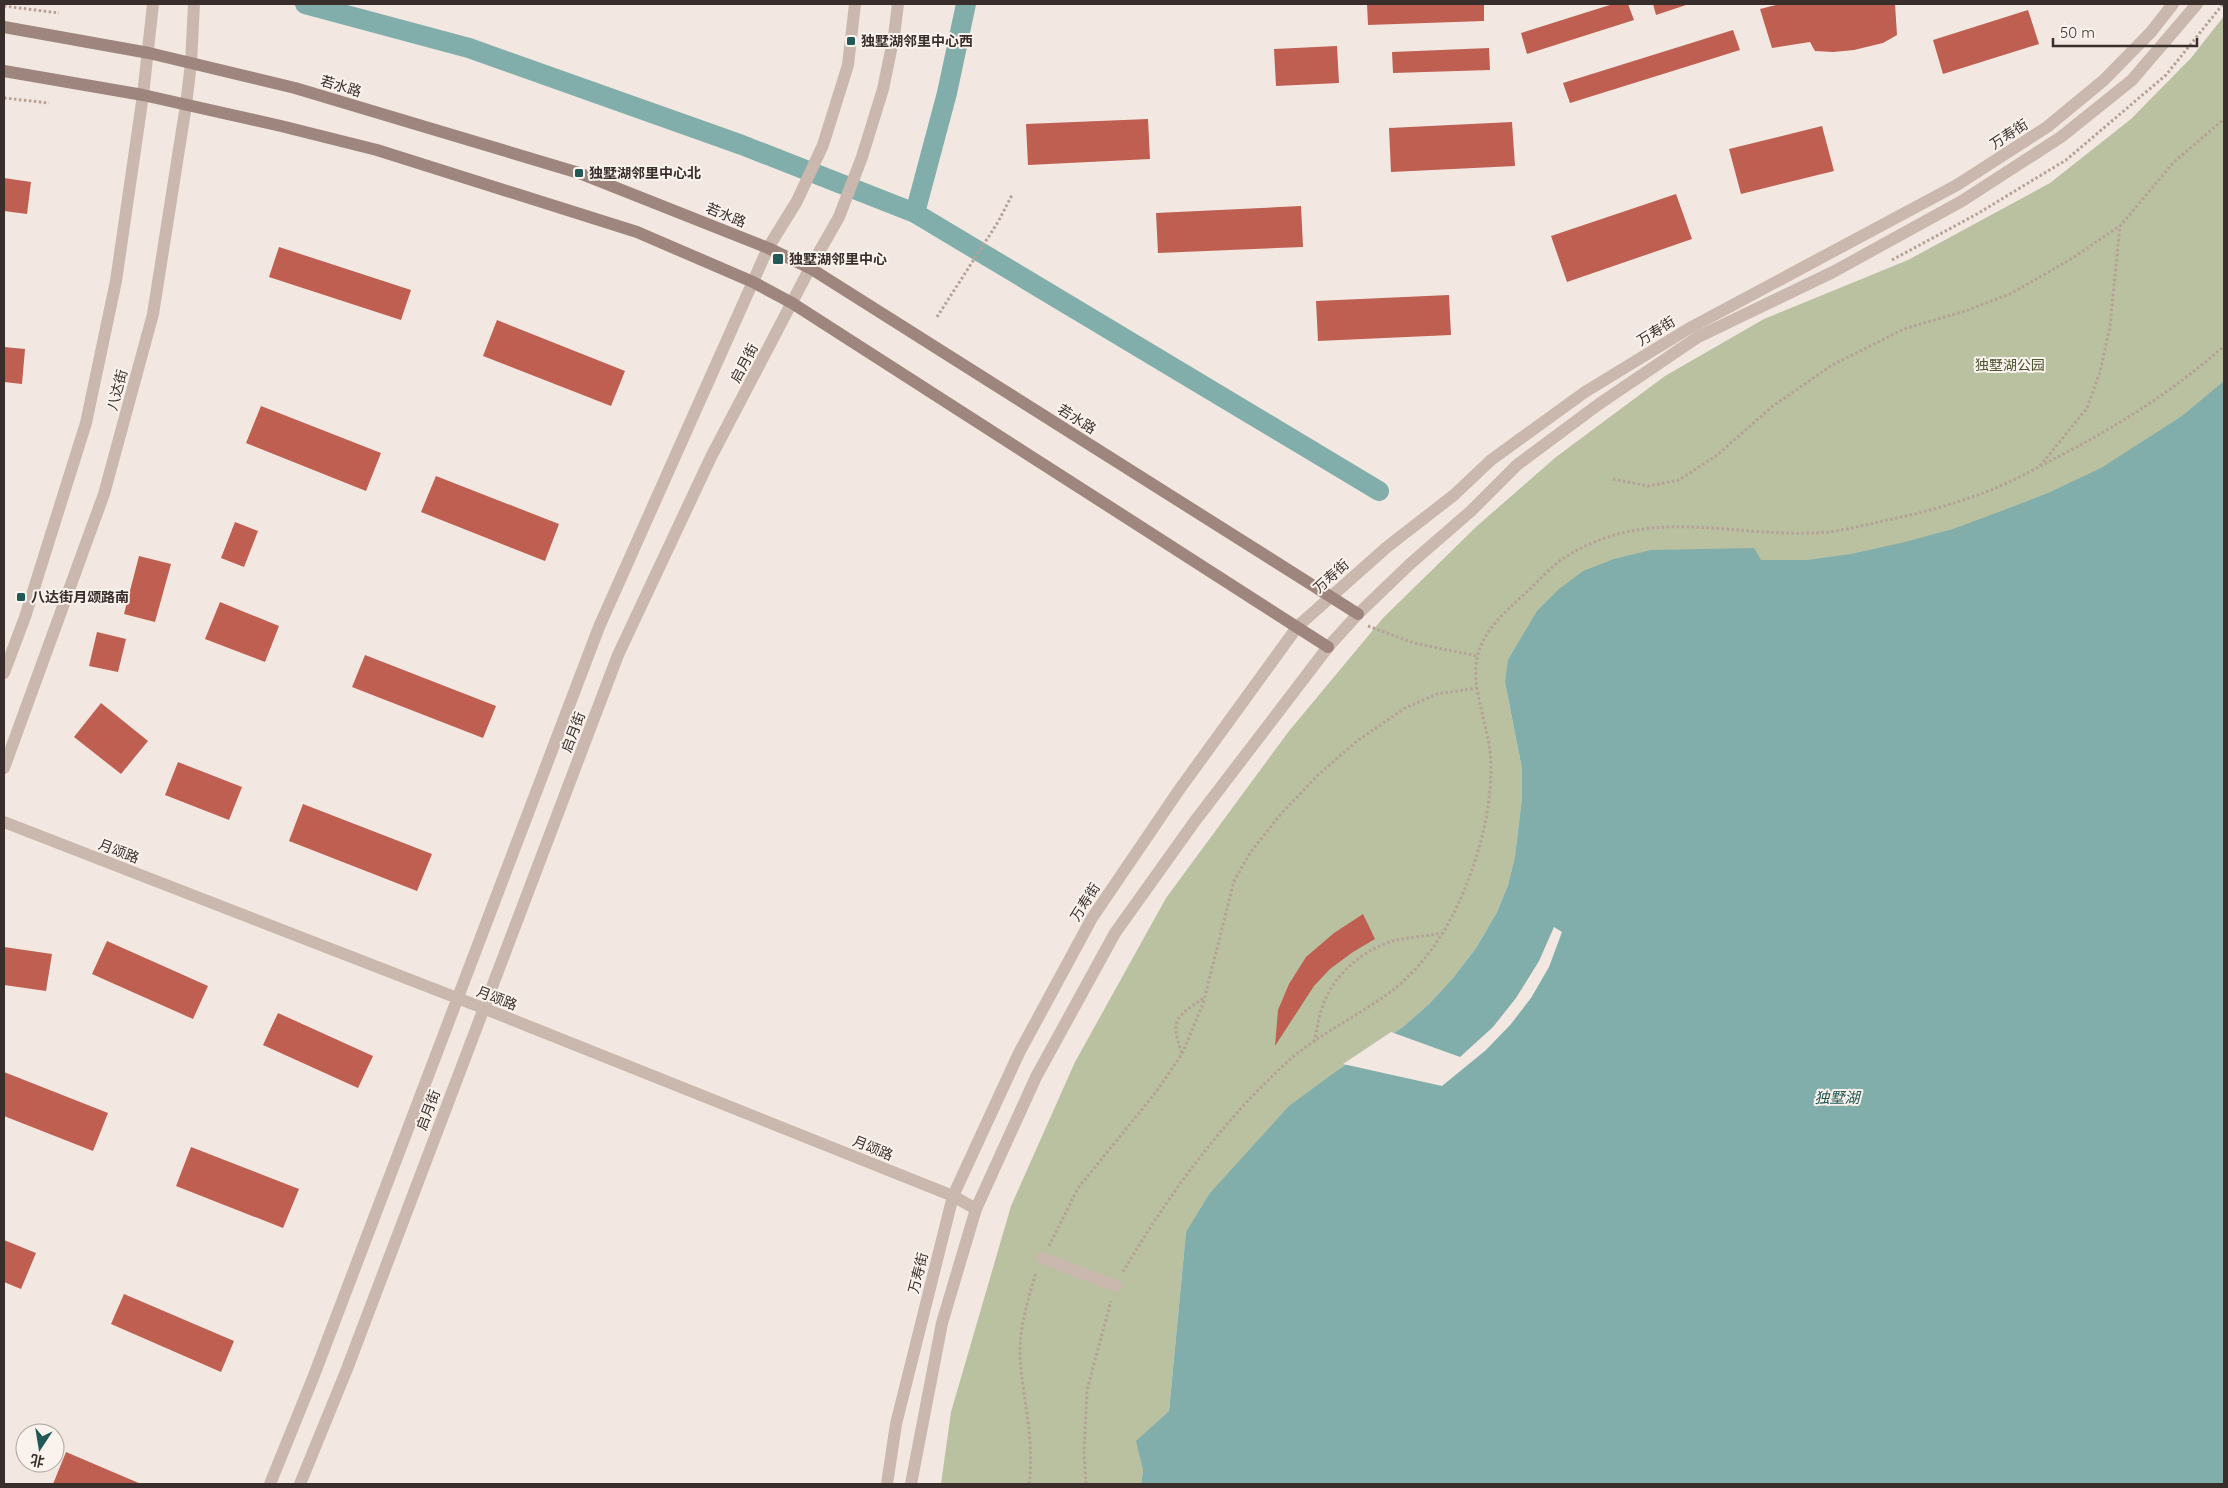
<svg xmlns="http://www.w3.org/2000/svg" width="2228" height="1488" font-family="Quicksand,'Noto Sans SC',sans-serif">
	<rect width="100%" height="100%" fill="#f2e8e1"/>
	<polygon fill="#bac1a1" points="2224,16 2224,394 2067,496 1505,682 1522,769 1522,798 1515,856 1508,885 1497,912 1476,948 1453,978 1429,1004 1403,1027 1338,1070 1186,1232 1169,1411 1137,1441 1143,1470 1141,1484 941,1484 951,1412 1011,1206 1075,1062 1166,898 1289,731 1383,618 1477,526 1556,457 1665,376 1764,319 1908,260 2050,183 2131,119 2191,58"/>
	<polygon fill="#81aeaa" points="2224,381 2224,1484 1141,1484 1143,1470 1136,1441 1169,1411 1186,1232 1210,1193 1289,1106 1338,1070 1403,1027 1429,1004 1453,978 1476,948 1497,912 1508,885 1515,856 1522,798 1522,769 1505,682 1508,660 1537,611 1559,589 1583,571 1614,559 1651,550 1754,548 1761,560 1807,560 1851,554 1905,542 1953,529 2004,510 2048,493 2101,468 2182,416"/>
	<polygon fill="#f2e8e1" points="1554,927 1562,932 1549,967 1531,998 1511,1024 1486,1050 1442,1086 1343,1064 1391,1032 1460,1057 1493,1027 1516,998 1539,961"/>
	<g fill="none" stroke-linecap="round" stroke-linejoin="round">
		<g stroke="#81aeaa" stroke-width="20">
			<polyline points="305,4 469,48 742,145 915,213 1379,491"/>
			<polyline points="915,213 947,93 966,4"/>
		</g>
	</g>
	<g fill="#bf5f51">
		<polygon points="1367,4 1484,4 1484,21 1368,25"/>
		<polygon points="1613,4 1628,4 1634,20 1527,54 1521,33"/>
		<polygon points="1653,4 1689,4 1656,15"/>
		<polygon points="1780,4 1895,4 1897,35 1883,43 1854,50 1833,52 1815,51 1810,42 1772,48 1760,9"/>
		<polygon points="2028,10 2039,44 1943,74 1933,40"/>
		<polygon points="1733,30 1740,50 1570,103 1563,83"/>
		<polygon points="1337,46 1339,83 1276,86 1274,49"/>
		<polygon points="1489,48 1490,70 1393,73 1392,52"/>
		<polygon points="1148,119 1150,159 1028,165 1026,124"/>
		<polygon points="1512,122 1515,166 1391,172 1389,128"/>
		<polygon points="1822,126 1834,171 1741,194 1729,149"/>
		<polygon points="4,178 31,182 27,214 4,211"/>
		<polygon points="1676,194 1692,239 1567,282 1551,236"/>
		<polygon points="1301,206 1303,247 1158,253 1156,213"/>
		<polygon points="279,247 411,290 401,320 269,277"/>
		<polygon points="1449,295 1451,335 1318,341 1316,301"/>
		<polygon points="497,320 625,371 611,406 483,356"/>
		<polygon points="4,347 25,349 22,384 4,382"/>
		<polygon points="261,406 381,453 366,491 246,443"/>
		<polygon points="436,476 559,524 545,561 421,512"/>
		<polygon points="235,522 258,531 244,567 221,558"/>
		<polygon points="139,556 171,564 155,622 124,614"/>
		<polygon points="220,602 279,626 265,662 205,639"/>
		<polygon points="97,632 126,639 118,672 89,666"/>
		<polygon points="365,655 496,706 483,738 352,687"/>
		<polygon points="101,703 148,741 121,774 74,737"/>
		<polygon points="178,762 242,787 229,820 165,795"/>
		<polygon points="303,804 432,854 417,891 289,841"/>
		<polygon points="1363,914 1375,939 1353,952 1330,969 1314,986 1275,1046 1278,1010 1289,984 1306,957 1334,933"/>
		<polygon points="107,941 208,986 193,1019 92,974"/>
		<polygon points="4,947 52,954 46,991 4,985"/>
		<polygon points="278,1013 373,1056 358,1088 263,1045"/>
		<polygon points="4,1072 108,1113 93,1151 4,1116"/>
		<polygon points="191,1147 299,1189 283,1228 176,1186"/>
		<polygon points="4,1240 36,1253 21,1289 4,1282"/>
		<polygon points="124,1294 234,1341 221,1372 111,1324"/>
		<polygon points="66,1452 141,1484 53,1484"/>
	</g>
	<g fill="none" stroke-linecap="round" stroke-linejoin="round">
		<g stroke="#b6a197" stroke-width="3" stroke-dasharray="2.5 2.5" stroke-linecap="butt">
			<polyline points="4,6 59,13"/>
			<polyline points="4,98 49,103"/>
			<polyline points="1892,260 1977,214 2066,160 2166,75 2223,4"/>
			<polyline points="937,317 998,222 1012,195"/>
			<polyline points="2040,466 2087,408 2100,372 2110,326 2120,226"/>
			<polyline points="1613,479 1648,486 1679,480 1717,455 1773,406 1832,365 1904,329 1965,311 2010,294 2071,259 2121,225 2173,163 2224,119"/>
			<polyline points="1368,626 1414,643 1478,656"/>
			<path d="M1314,1042C1317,1031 1318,1019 1322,1008C1332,976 1363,949 1396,940C1411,937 1427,936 1442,933"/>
			<path d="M1182,1053C1169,1018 1177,1017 1205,997"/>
			<polyline points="1049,1246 1078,1188 1156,1092 1182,1054 1203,1004 1234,881 1250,853 1280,815 1318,775 1357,741 1405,708 1437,694 1477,688"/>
			<path d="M1123,1272C1168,1195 1221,1123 1286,1063C1318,1034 1359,1016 1393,990C1422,967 1445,934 1460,900C1478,859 1491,813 1491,767C1491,739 1481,715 1477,688C1469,639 1499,618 1531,588C1542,577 1554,564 1567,556C1653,503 1736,540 1828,532C1846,530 1865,525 1883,521C1912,515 1941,508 1969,498C1997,489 2024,475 2050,461C2113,429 2171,393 2224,346"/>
			<path d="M1029,1484C1035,1442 1023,1400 1020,1358C1019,1328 1028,1300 1036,1272"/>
			<polyline points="1086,1484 1084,1451 1087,1390 1111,1301"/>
		</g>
		<polyline stroke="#cab7ad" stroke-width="12" points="1042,1258 1116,1286"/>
		<g stroke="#cab7ad" stroke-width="12">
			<polyline points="4,673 25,617 86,423 116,281 143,95 153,4"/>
			<polyline points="4,768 104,494 153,314 186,105 191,63 194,4"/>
			<polyline points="4,822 483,1008 953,1196 976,1209"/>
			<polyline points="270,1484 313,1378 599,627 768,248 797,201 823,145 848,65 855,4"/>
			<polyline points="300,1484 347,1369 618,655 711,457 810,268 839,217 862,157 883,89 894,36 898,4"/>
			<polyline points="887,1484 896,1424 953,1196 1019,1053 1092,918 1179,790 1298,626 1387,547 1454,495 1491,460 1585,392 1688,329 1957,185 2047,127 2104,80 2151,32 2173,4"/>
			<polyline points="911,1484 942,1323 976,1209 1036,1077 1115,933 1195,821 1328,647 1358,614 1410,564 1471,511 1517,465 1599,404 1698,337 1833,272 1962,201 2061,137 2132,80 2197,4"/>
		</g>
		<g stroke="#9e867e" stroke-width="12">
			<polyline points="4,27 149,53 295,88 579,173 768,248 810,268 1358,614"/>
			<polyline points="4,71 143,95 281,126 377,150 637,232 753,282 792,303 1328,647"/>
		</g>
	</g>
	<g fill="#225855" stroke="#faf2ed" stroke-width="2">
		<rect x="846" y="36" width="10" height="10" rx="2.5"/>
		<rect x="574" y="168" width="10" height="10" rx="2.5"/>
		<rect x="772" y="253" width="12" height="12" rx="2.5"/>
		<rect x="16" y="592" width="10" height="10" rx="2.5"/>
	</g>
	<g text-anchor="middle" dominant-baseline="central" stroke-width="4" stroke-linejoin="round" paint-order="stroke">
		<g font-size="14" font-weight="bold" fill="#392e2b" stroke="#faf2ed" text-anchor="start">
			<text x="861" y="41">独墅湖邻里中心西</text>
			<text x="589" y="173">独墅湖邻里中心北</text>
			<text x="789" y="259">独墅湖邻里中心</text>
			<text x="31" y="597">八达街月颂路南</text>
		</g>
		<g font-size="14" fill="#392e2b" stroke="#faf2ed">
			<text transform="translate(341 86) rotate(17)">若水路</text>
			<text transform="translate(2009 134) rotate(-33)">万寿街</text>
			<text transform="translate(726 215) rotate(22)">若水路</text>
			<text transform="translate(1656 331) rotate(-32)">万寿街</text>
			<text transform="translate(744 363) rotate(-62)">启月街</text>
			<text transform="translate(117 390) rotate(-75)">八达街</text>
			<text transform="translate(1077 419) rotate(32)">若水路</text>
			<text transform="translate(1331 576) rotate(-42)">万寿街</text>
			<text transform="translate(573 732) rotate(-69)">启月街</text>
			<text transform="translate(119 851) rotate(21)">月颂路</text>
			<text transform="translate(1085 902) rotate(-58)">万寿街</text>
			<text transform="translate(497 998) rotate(21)">月颂路</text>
			<text transform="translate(428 1110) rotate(-69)">启月街</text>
			<text transform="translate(873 1148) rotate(22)">月颂路</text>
			<text transform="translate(918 1273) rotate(-76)">万寿街</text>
		</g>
		<g font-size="14" fill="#4c5630" stroke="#faf2ed">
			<text x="2010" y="365">独墅湖公园</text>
		</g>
		<g font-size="15" font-style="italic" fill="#225855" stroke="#faf2ed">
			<text x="1837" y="1097">独墅湖</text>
		</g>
	</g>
	<rect width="2228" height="1488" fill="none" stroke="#392e2b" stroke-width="10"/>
	<g transform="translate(40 1448) rotate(192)"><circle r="24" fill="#faf2ed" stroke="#ada49f"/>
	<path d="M0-4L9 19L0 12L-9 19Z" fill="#225855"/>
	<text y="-8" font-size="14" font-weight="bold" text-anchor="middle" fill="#392e2b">北</text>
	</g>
	<path d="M2053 38v8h144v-8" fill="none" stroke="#392e2b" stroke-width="2.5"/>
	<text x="2060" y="38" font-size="15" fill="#392e2b" stroke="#faf2ed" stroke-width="4" paint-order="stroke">50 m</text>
</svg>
